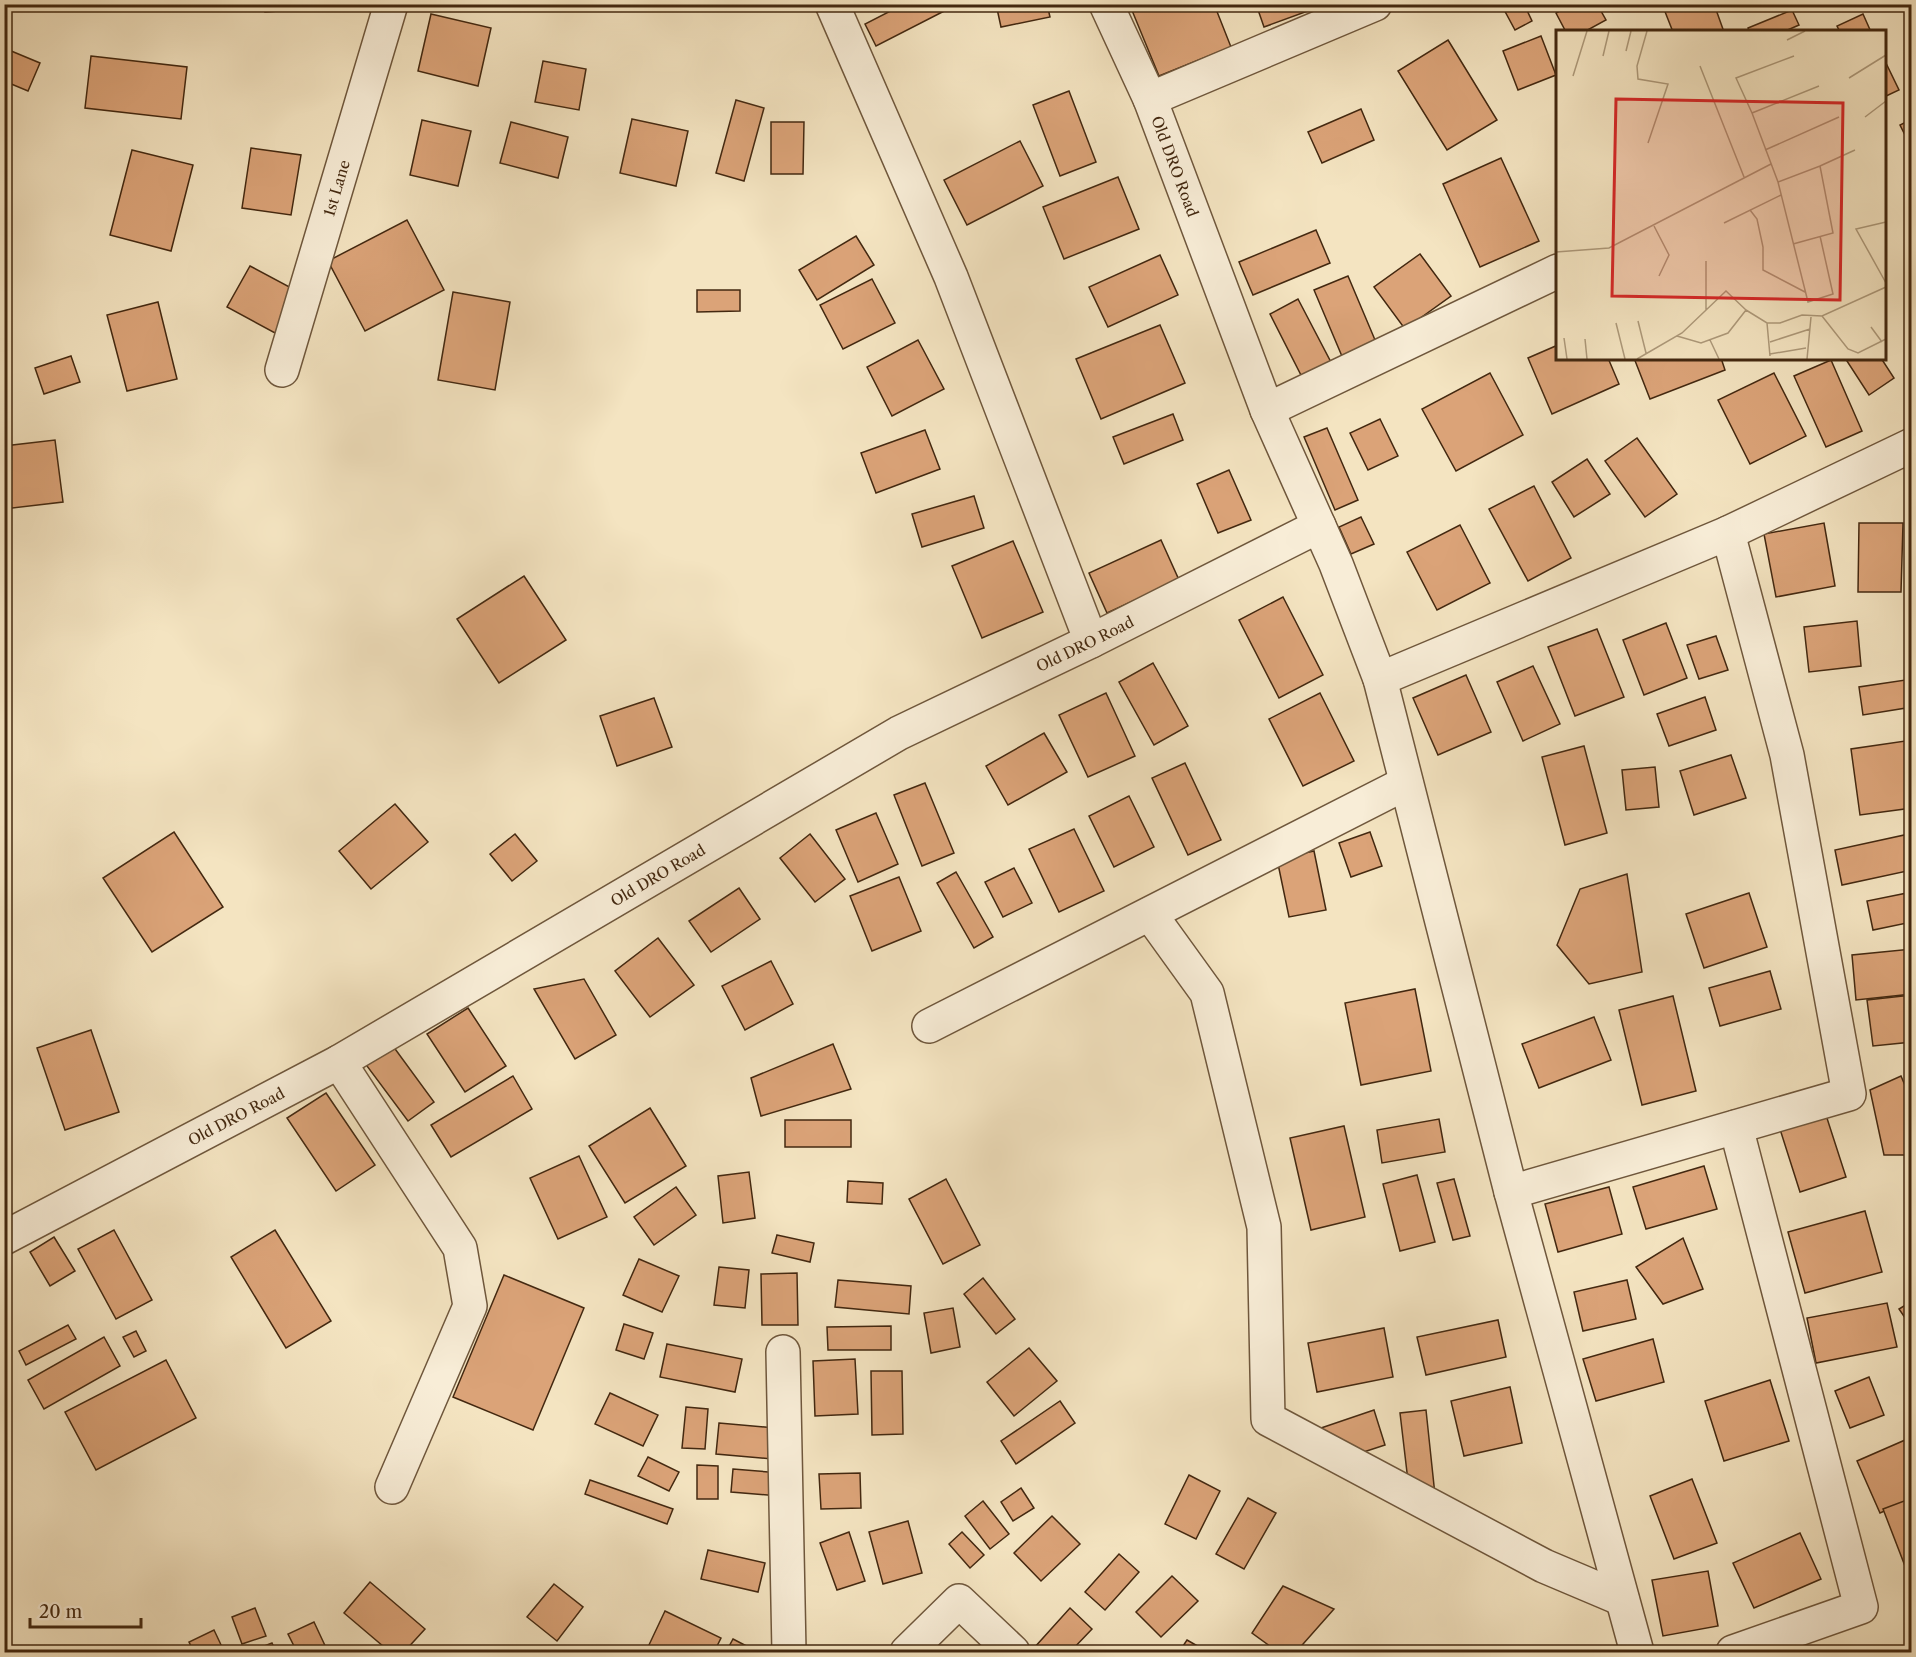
<svg xmlns="http://www.w3.org/2000/svg" width="1916" height="1657" font-family="'Libre Caslon Text',serif">
	<rect width="100%" height="100%" fill="#f4e4c1"/>
	<filter id="stains"><feTurbulence type="fractalNoise" baseFrequency=".00333" numOctaves="4"/><feColorMatrix values="0 0 0 0 .2 0 0 0 0 .09 0 0 0 0 .02 0 0 0 .5 -.17"/></filter>
	<radialGradient id="worn" r=".72"><stop offset=".6" stop-color="#630" stop-opacity="0"/><stop offset="1" stop-color="#630" stop-opacity=".3"/></radialGradient>
	<g fill="#dba378" stroke="#432810" stroke-width="1.5">
		<polygon points="80,4 120,4 81,10"/>
		<polygon points="178,4 210,4 179,8"/>
		<polygon points="264,4 324,4 324,8 265,12"/>
		<polygon points="904,4 956,4 956,5 876,46 865,24"/>
		<polygon points="996,4 1047,4 1050,17 1001,27"/>
		<polygon points="1141,4 1214,4 1231,47 1159,76 1131,8"/>
		<polygon points="1256,4 1327,4 1264,27"/>
		<polygon points="1501,4 1524,4 1532,21 1515,30"/>
		<polygon points="1572,4 1597,4 1606,20 1584,32 1566,32 1556,13"/>
		<polygon points="1662,4 1714,4 1724,32 1673,32"/>
		<polygon points="1792,10 1799,25 1783,32 1749,32 1748,28"/>
		<polygon points="431,14 491,28 478,86 418,71"/>
		<polygon points="1863,14 1871,32 1840,32 1837,26"/>
		<polygon points="1541,36 1556,75 1518,90 1503,51"/>
		<polygon points="1448,40 1497,120 1447,150 1398,71"/>
		<polygon points="4,48 40,63 28,91 4,81"/>
		<polygon points="91,56 187,67 181,119 85,108"/>
		<polygon points="1884,59 1899,90 1884,97"/>
		<polygon points="543,61 586,69 579,110 535,102"/>
		<polygon points="1069,91 1096,162 1060,176 1033,105"/>
		<polygon points="736,100 764,108 744,181 716,173"/>
		<polygon points="1361,109 1374,140 1322,163 1308,132"/>
		<polygon points="632,119 688,131 676,186 620,173"/>
		<polygon points="1912,119 1912,149 1900,125"/>
		<polygon points="422,120 471,131 458,186 410,175"/>
		<polygon points="511,122 568,137 558,178 500,163"/>
		<polygon points="771,122 804,122 803,174 771,174"/>
		<polygon points="1020,141 1043,186 967,225 944,180"/>
		<polygon points="251,148 301,155 291,215 242,208"/>
		<polygon points="132,150 193,165 171,251 110,235"/>
		<polygon points="1501,158 1539,241 1480,267 1443,184"/>
		<polygon points="1118,177 1139,229 1064,259 1043,207"/>
		<polygon points="407,220 444,290 365,331 328,261"/>
		<polygon points="1316,230 1330,263 1253,295 1239,262"/>
		<polygon points="856,236 874,265 817,300 799,270"/>
		<polygon points="1420,254 1451,296 1405,329 1374,287"/>
		<polygon points="1160,255 1178,295 1108,327 1089,287"/>
		<polygon points="250,266 297,291 275,333 227,307"/>
		<polygon points="1348,276 1378,347 1344,361 1314,290"/>
		<polygon points="872,279 895,323 843,349 820,305"/>
		<polygon points="697,290 740,290 740,311 697,312"/>
		<polygon points="453,292 510,302 495,390 438,380"/>
		<polygon points="1298,299 1334,368 1305,383 1270,314"/>
		<polygon points="158,302 177,379 127,391 107,315"/>
		<polygon points="1160,325 1185,383 1101,419 1076,359"/>
		<polygon points="918,340 944,389 892,416 867,367"/>
		<polygon points="1558,345 1558,358 1608,358 1619,384 1552,414 1528,358"/>
		<polygon points="71,356 80,382 44,394 35,368"/>
		<polygon points="1634,358 1721,358 1725,370 1650,399"/>
		<polygon points="1845,358 1881,358 1894,378 1869,395"/>
		<polygon points="1831,360 1862,431 1826,447 1794,376"/>
		<polygon points="1490,373 1523,435 1456,471 1422,409"/>
		<polygon points="1774,373 1806,436 1750,464 1718,400"/>
		<polygon points="1173,414 1183,440 1124,464 1113,437"/>
		<polygon points="1380,419 1398,456 1368,470 1350,433"/>
		<polygon points="1327,428 1358,500 1335,510 1304,437"/>
		<polygon points="925,430 940,469 876,493 861,453"/>
		<polygon points="1637,438 1677,494 1645,517 1605,461"/>
		<polygon points="55,440 63,502 4,509 4,446"/>
		<polygon points="1587,459 1610,494 1574,517 1552,482"/>
		<polygon points="1229,470 1251,520 1218,533 1197,484"/>
		<polygon points="1534,486 1571,558 1528,581 1489,509"/>
		<polygon points="974,496 984,528 922,547 912,514"/>
		<polygon points="1361,517 1374,544 1351,554 1339,527"/>
		<polygon points="1824,523 1835,586 1776,597 1764,534"/>
		<polygon points="1859,523 1903,523 1901,592 1858,592"/>
		<polygon points="1460,525 1490,583 1437,610 1407,552"/>
		<polygon points="1161,540 1179,580 1107,613 1089,573"/>
		<polygon points="1013,541 1043,612 982,638 952,566"/>
		<polygon points="524,576 566,640 499,683 457,619"/>
		<polygon points="1283,597 1323,675 1279,698 1239,620"/>
		<polygon points="1857,621 1861,666 1809,672 1804,627"/>
		<polygon points="1666,623 1687,678 1644,695 1623,640"/>
		<polygon points="1597,629 1624,697 1575,716 1548,647"/>
		<polygon points="1716,636 1728,670 1699,679 1687,645"/>
		<polygon points="1153,663 1188,726 1154,745 1119,682"/>
		<polygon points="1533,666 1560,724 1523,741 1497,682"/>
		<polygon points="1466,675 1491,732 1438,755 1413,698"/>
		<polygon points="1912,679 1912,707 1863,715 1859,687"/>
		<polygon points="1106,693 1135,756 1088,777 1059,715"/>
		<polygon points="1320,693 1354,761 1303,786 1269,719"/>
		<polygon points="1705,697 1716,730 1669,746 1657,714"/>
		<polygon points="654,698 672,747 617,766 600,716"/>
		<polygon points="1044,733 1067,772 1008,805 986,766"/>
		<polygon points="1912,740 1912,808 1860,815 1851,749"/>
		<polygon points="1584,746 1607,833 1565,845 1542,757"/>
		<polygon points="1731,755 1746,798 1694,815 1680,771"/>
		<polygon points="1185,763 1221,840 1188,855 1152,778"/>
		<polygon points="1655,767 1659,807 1626,810 1622,770"/>
		<polygon points="925,783 954,853 922,866 894,795"/>
		<polygon points="1129,796 1154,847 1114,867 1089,816"/>
		<polygon points="395,804 428,842 371,889 339,851"/>
		<polygon points="876,813 898,864 858,882 836,830"/>
		<polygon points="1074,829 1104,891 1059,912 1029,849"/>
		<polygon points="174,832 223,907 152,952 103,878"/>
		<polygon points="1370,832 1382,866 1351,877 1339,843"/>
		<polygon points="515,834 537,861 512,881 490,854"/>
		<polygon points="810,834 845,879 815,902 780,858"/>
		<polygon points="1909,834 1912,845 1912,870 1842,885 1835,850"/>
		<polygon points="1314,851 1326,910 1289,917 1277,859"/>
		<polygon points="1014,868 1032,903 1003,917 985,882"/>
		<polygon points="956,872 993,937 974,948 937,883"/>
		<polygon points="1627,874 1642,972 1589,984 1557,945 1580,889"/>
		<polygon points="899,877 921,931 872,951 850,896"/>
		<polygon points="739,888 760,919 711,952 689,921"/>
		<polygon points="1912,892 1912,922 1873,930 1867,901"/>
		<polygon points="1749,893 1767,947 1704,968 1686,914"/>
		<polygon points="658,938 694,985 650,1017 615,971"/>
		<polygon points="1912,949 1912,994 1856,1000 1852,955"/>
		<polygon points="771,961 793,1004 745,1030 722,986"/>
		<polygon points="1770,971 1781,1009 1720,1026 1709,988"/>
		<polygon points="584,979 616,1035 575,1059 534,989"/>
		<polygon points="1415,989 1431,1071 1361,1085 1345,1003"/>
		<polygon points="1912,995 1912,1042 1873,1046 1867,1000"/>
		<polygon points="1673,996 1696,1091 1642,1105 1619,1010"/>
		<polygon points="468,1008 506,1066 465,1092 427,1034"/>
		<polygon points="1594,1017 1611,1060 1539,1088 1522,1044"/>
		<polygon points="91,1030 119,1112 65,1130 37,1048"/>
		<polygon points="390,1042 434,1102 408,1121 364,1062"/>
		<polygon points="833,1044 851,1089 761,1116 751,1078"/>
		<polygon points="513,1076 532,1109 451,1157 431,1125"/>
		<polygon points="1901,1076 1912,1102 1912,1155 1884,1155 1870,1090"/>
		<polygon points="326,1093 375,1165 336,1191 287,1118"/>
		<polygon points="650,1108 686,1166 625,1203 589,1146"/>
		<polygon points="1825,1112 1846,1177 1800,1192 1779,1126"/>
		<polygon points="1439,1119 1445,1152 1382,1163 1377,1130"/>
		<rect x="785" y="1120" width="66" height="27"/>
		<polygon points="1344,1126 1365,1217 1311,1230 1290,1138"/>
		<polygon points="579,1156 607,1217 558,1239 530,1178"/>
		<polygon points="1704,1166 1717,1209 1646,1229 1633,1187"/>
		<polygon points="749,1172 755,1218 723,1223 718,1176"/>
		<polygon points="1417,1175 1435,1242 1400,1251 1383,1184"/>
		<polygon points="946,1179 980,1245 943,1264 909,1199"/>
		<polygon points="1454,1179 1470,1236 1453,1240 1437,1183"/>
		<polygon points="848,1181 883,1183 882,1204 847,1202"/>
		<polygon points="676,1187 696,1215 654,1245 634,1217"/>
		<polygon points="1609,1187 1622,1234 1558,1252 1545,1204"/>
		<polygon points="1865,1211 1882,1272 1805,1293 1788,1232"/>
		<polygon points="114,1230 152,1300 116,1319 78,1249"/>
		<polygon points="275,1230 331,1321 286,1348 231,1257"/>
		<polygon points="777,1235 814,1243 810,1262 772,1253"/>
		<polygon points="54,1237 75,1271 50,1286 30,1252"/>
		<polygon points="1683,1238 1703,1289 1663,1304 1636,1267"/>
		<polygon points="639,1259 679,1276 662,1312 623,1295"/>
		<polygon points="719,1267 749,1270 745,1308 714,1305"/>
		<polygon points="797,1273 798,1325 762,1325 761,1274"/>
		<polygon points="504,1275 584,1308 533,1430 453,1397"/>
		<polygon points="983,1278 1015,1319 996,1334 964,1294"/>
		<polygon points="838,1280 911,1286 909,1314 835,1307"/>
		<polygon points="1627,1280 1636,1319 1583,1331 1574,1292"/>
		<polygon points="1912,1301 1912,1328 1899,1309"/>
		<polygon points="1887,1303 1897,1347 1816,1363 1807,1318"/>
		<polygon points="953,1308 960,1347 931,1353 924,1313"/>
		<polygon points="1498,1320 1506,1357 1426,1375 1417,1337"/>
		<polygon points="624,1324 653,1333 644,1359 616,1350"/>
		<polygon points="68,1325 76,1339 26,1365 19,1351"/>
		<polygon points="891,1326 891,1350 828,1350 827,1327"/>
		<polygon points="1384,1328 1393,1377 1317,1392 1308,1343"/>
		<polygon points="136,1331 146,1351 134,1357 123,1337"/>
		<polygon points="104,1337 120,1366 44,1409 28,1380"/>
		<polygon points="1653,1339 1664,1382 1596,1401 1583,1359"/>
		<polygon points="667,1344 742,1359 735,1392 660,1377"/>
		<polygon points="1029,1348 1057,1381 1014,1416 987,1382"/>
		<polygon points="855,1359 858,1414 815,1416 813,1361"/>
		<polygon points="166,1360 196,1418 96,1470 65,1412"/>
		<polygon points="871,1371 902,1371 903,1434 872,1435"/>
		<polygon points="1869,1377 1884,1415 1850,1428 1835,1391"/>
		<polygon points="1770,1380 1789,1441 1724,1461 1705,1401"/>
		<polygon points="1510,1387 1522,1443 1464,1456 1451,1401"/>
		<polygon points="610,1393 658,1415 643,1446 595,1424"/>
		<polygon points="1060,1401 1075,1423 1016,1464 1001,1441"/>
		<polygon points="686,1407 708,1409 705,1449 682,1448"/>
		<polygon points="1374,1410 1385,1445 1333,1462 1321,1428"/>
		<polygon points="1426,1410 1435,1495 1410,1498 1400,1413"/>
		<polygon points="719,1423 775,1428 772,1459 716,1454"/>
		<polygon points="1912,1437 1912,1499 1880,1513 1857,1461"/>
		<polygon points="648,1457 679,1472 669,1491 638,1476"/>
		<polygon points="697,1465 718,1466 718,1499 697,1499"/>
		<polygon points="733,1469 781,1473 779,1496 731,1492"/>
		<polygon points="860,1473 861,1508 821,1509 819,1474"/>
		<polygon points="1189,1475 1220,1491 1196,1539 1165,1524"/>
		<polygon points="1692,1479 1717,1543 1674,1559 1650,1496"/>
		<polygon points="590,1480 673,1509 667,1524 585,1494"/>
		<polygon points="1021,1488 1034,1508 1013,1521 1001,1502"/>
		<polygon points="1248,1498 1276,1513 1244,1569 1216,1554"/>
		<polygon points="1912,1498 1912,1564 1905,1566 1883,1509"/>
		<polygon points="983,1501 1009,1534 990,1549 965,1516"/>
		<polygon points="1052,1516 1080,1544 1041,1581 1014,1553"/>
		<polygon points="908,1521 922,1573 883,1584 869,1532"/>
		<polygon points="849,1532 865,1581 837,1590 820,1543"/>
		<polygon points="962,1532 984,1555 970,1568 949,1544"/>
		<polygon points="1800,1533 1821,1579 1754,1608 1733,1563"/>
		<polygon points="708,1550 765,1563 758,1592 701,1579"/>
		<polygon points="1119,1554 1139,1572 1105,1610 1085,1592"/>
		<polygon points="1708,1571 1718,1626 1663,1636 1652,1580"/>
		<polygon points="1172,1576 1198,1601 1161,1637 1136,1612"/>
		<polygon points="370,1582 425,1629 404,1652 390,1652 344,1613"/>
		<polygon points="554,1584 583,1607 557,1641 527,1617"/>
		<polygon points="1283,1586 1334,1609 1296,1652 1278,1652 1252,1633"/>
		<polygon points="255,1608 266,1636 242,1644 232,1617"/>
		<polygon points="1070,1608 1092,1629 1070,1652 1039,1652 1034,1648"/>
		<polygon points="665,1611 721,1638 714,1652 660,1652 648,1647"/>
		<polygon points="314,1622 328,1652 297,1652 288,1634"/>
		<polygon points="214,1630 223,1649 216,1652 194,1652 189,1642"/>
		<polygon points="733,1639 758,1652 726,1652"/>
		<polygon points="1187,1640 1208,1652 1179,1652"/>
		<polygon points="272,1643 276,1652 249,1652"/>
	</g>
	<g fill="none" stroke-linecap="round" stroke-linejoin="round">
		<g stroke="#6f573c" stroke-width="36">
			<g id="minor">
				<polyline points="832,4 951,277 1091,641"/>
				<polyline points="1106,4 1150,99"/>
				<path id="s1" d="M1375,4L1150,99L1267,410L1336,564L1380,679L1511,1192L1637,1652"/>
				<path id="s2" d="M282,370L391,4"/>
				<polyline points="1267,410 1558,271"/>
				<polyline points="1728,533 1912,445"/>
				<polyline points="1380,679 1728,533 1787,755 1849,1094 1511,1192"/>
				<polyline points="1150,914 1207,993 1264,1227 1268,1419 1544,1566 1622,1599"/>
				<polyline points="929,1026 1406,783"/>
				<polyline points="339,1062 460,1248 470,1306 392,1487"/>
				<path id="s3" d="M4,1238L339,1062L899,733L1091,641L1319,526"/>
				<polyline points="783,1352 789,1652"/>
				<polyline points="907,1652 959,1601 1013,1652"/>
				<polyline points="1733,1652 1861,1607 1736,1127"/>
			</g>
		</g>
		<use href="#minor" stroke="#f8edd7" stroke-width="33"/>
	</g>
	<g text-anchor="middle" dominant-baseline="central" stroke-width="4.5" stroke-linejoin="round" paint-order="stroke">
		<g font-size="15" fill="#432810" stroke="#f8edd7">
			<text stroke="none"><textPath href="#s1" startOffset="316">Old DRO Road</textPath></text>
			<text stroke="none"><textPath href="#s2" startOffset="190">1st Lane</textPath></text>
			<text stroke="none"><textPath href="#s3" startOffset="1234">Old DRO Road</textPath></text>
			<text stroke="none"><textPath href="#s3" startOffset="748">Old DRO Road</textPath></text>
			<text stroke="none"><textPath href="#s3" startOffset="262">Old DRO Road</textPath></text>
		</g>
	</g>
	<g transform="translate(1556 30)">
		<rect width="330" height="330" fill="#f4e4c1"/>
		<path fill="none" stroke="#ad997a" stroke-width="1.5" d="M91,1L81,36L82,49L112,54L92,113M231,10L249,1M70,21L75,1M47,26L53,1M144,36L188,147M17,46L31,1M293,48L330,25M263,56L196,83L222,152L252,272L277,264L264,206M196,83L180,48L238,26M309,87L330,71M209,120L283,87M264,136L299,120M222,152L264,136L277,203L237,214M194,180L201,189L207,217V240L249,262M330,192L300,199L330,253M168,193L225,165M98,196L113,225L103,246M0,222L53,218L215,134M150,231V280M190,280L211,293H224L246,285L266,286L330,257M266,286L292,319L302,323L330,309M82,291L90,323M60,293L69,329M211,293L214,326M315,297L326,312M8,308L11,329M29,309L31,329M154,310L163,329M214,312L254,299M214,324L250,318M81,329L126,303L170,261L190,280L172,303L145,313L121,306M251,329L255,287"/>
		<path fill="#d62828" fill-opacity="0.15" stroke="#d62828" stroke-width="3" d="M60,69L287,73L284,270L56,266Z"/>
		<rect width="330" height="330" fill="none" stroke="#432810" stroke-width="3"/>
	</g>
	<rect width="1916" height="1657" fill="none" stroke="#f4e4c1" stroke-width="24"/>
	<rect x="6" y="6" width="1904" height="1645" fill="none" stroke="#432810" stroke-width="3"/>
	<rect x="12" y="12" width="1892" height="1633" fill="none" stroke="#432810" stroke-width="1.5"/>
	<path d="M30 1618v9h111v-9" fill="none" stroke="#432810" stroke-width="3"/>
	<text x="39" y="1618" font-size="18" fill="#432810" stroke="#f8edd7" stroke-width="4.5" paint-order="stroke">20 m</text>
	<rect width="100%" height="100%" filter="url(#stains)"/>
	<rect width="100%" height="100%" fill="url(#worn)"/>
</svg>
